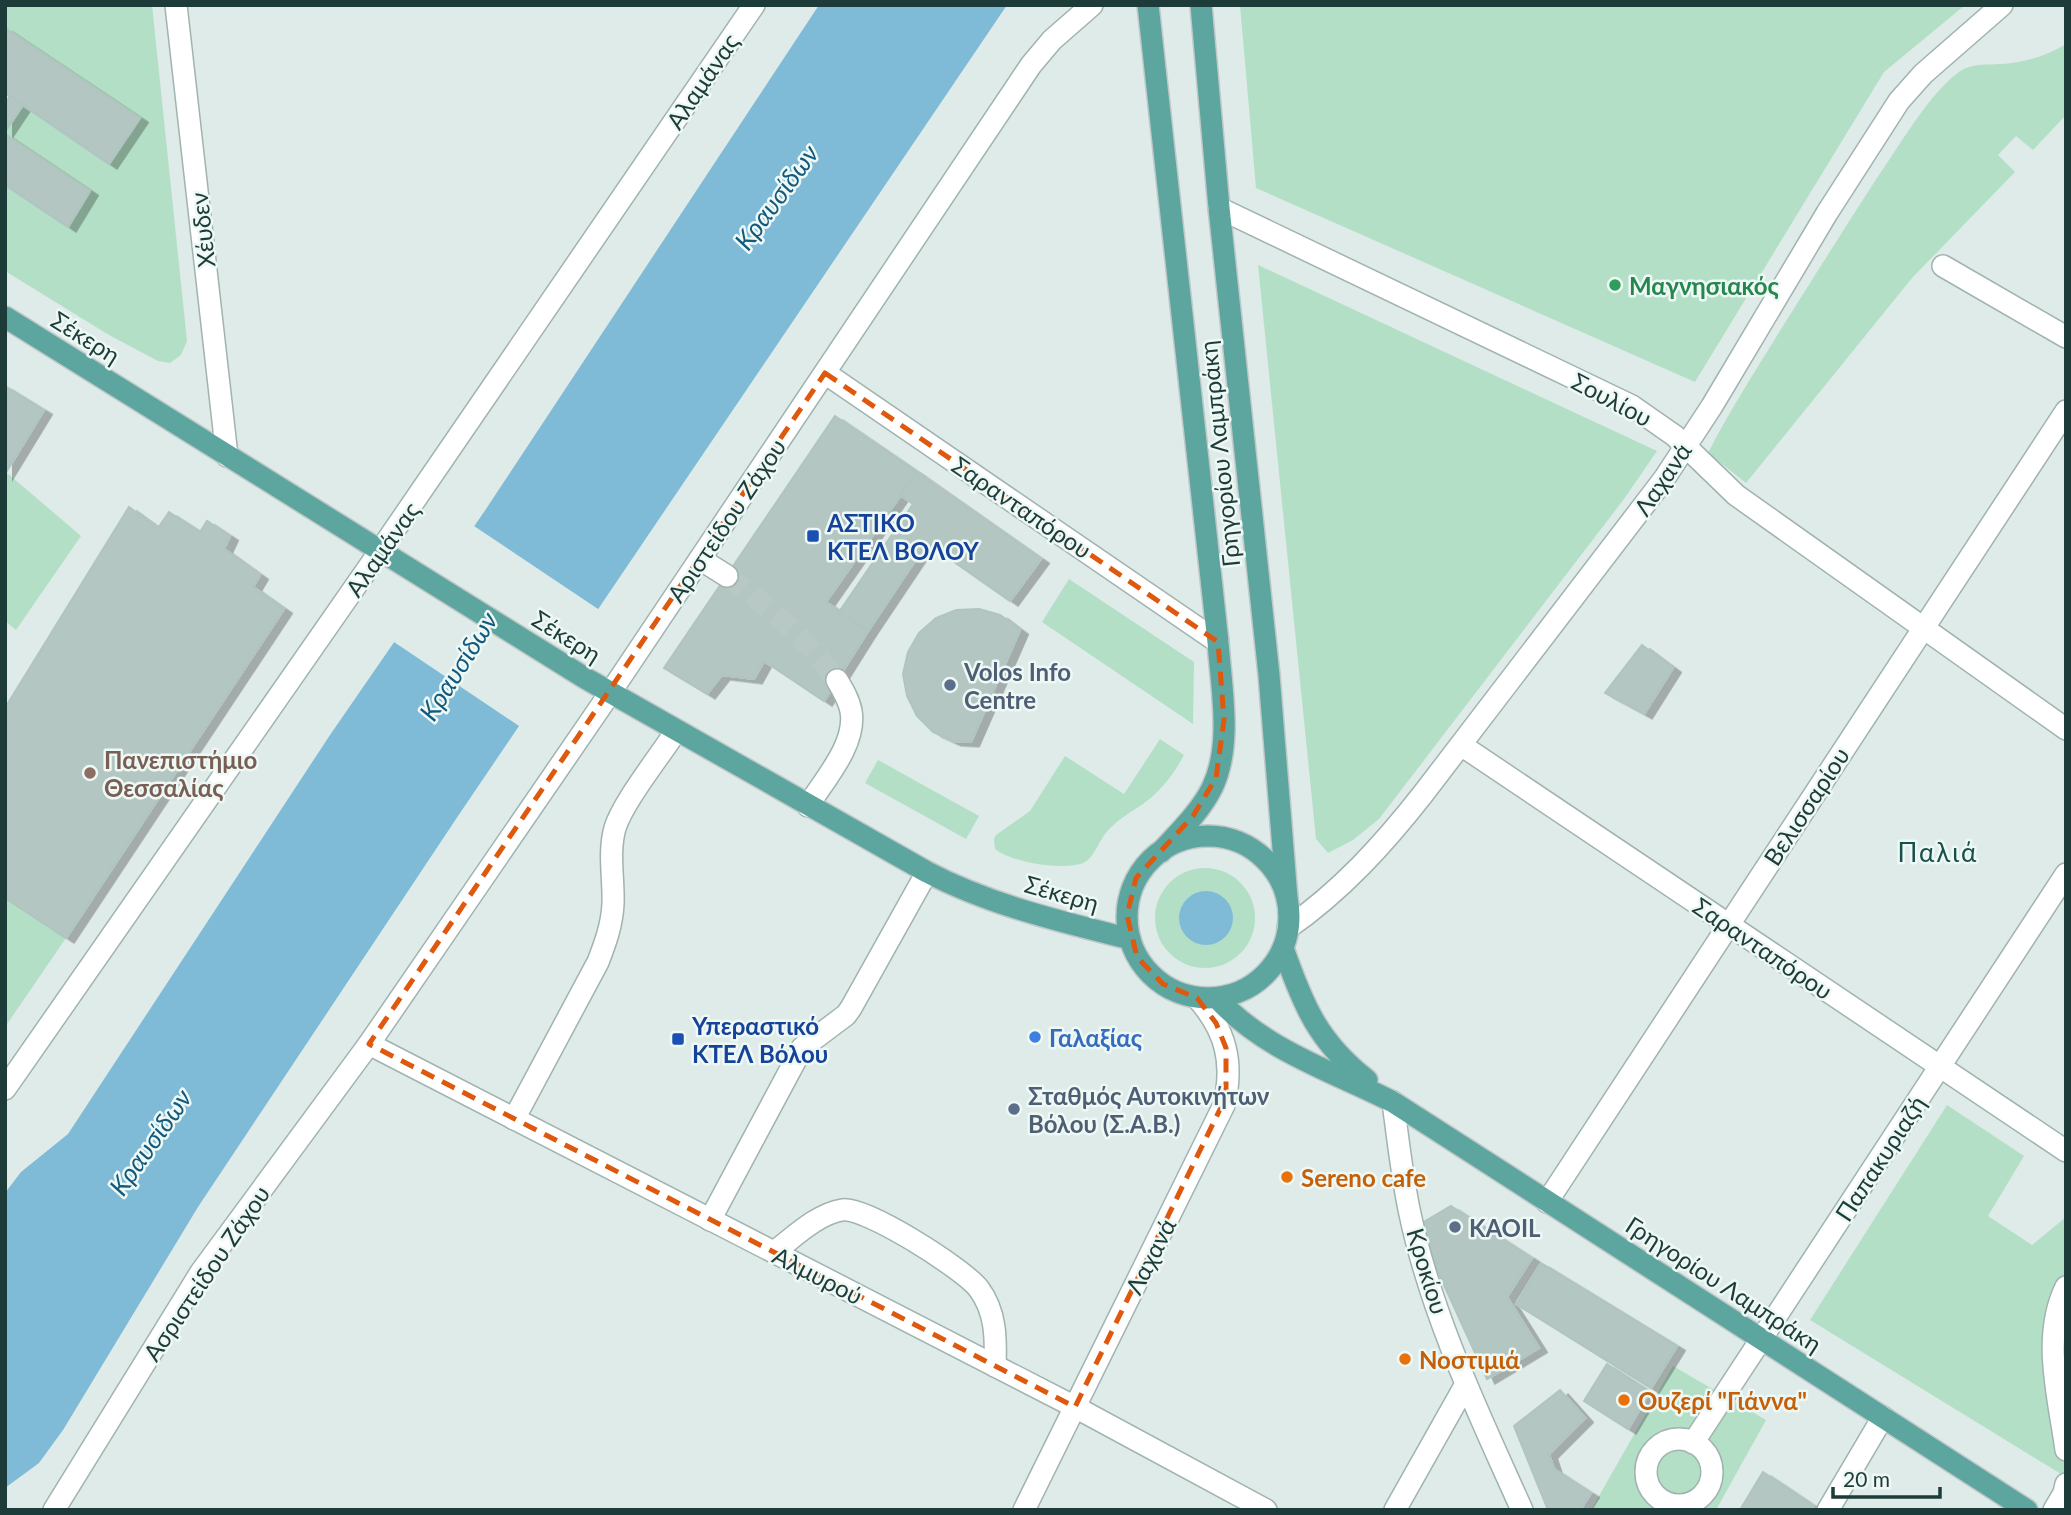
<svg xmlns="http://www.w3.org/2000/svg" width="2071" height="1515" font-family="Lato,sans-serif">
	<defs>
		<filter id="shadow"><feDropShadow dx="8" dy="4.5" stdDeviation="0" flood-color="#0004"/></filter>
	</defs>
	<rect width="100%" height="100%" fill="#deebe8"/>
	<g fill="#b4dfc7">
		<polygon points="5,5 152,5 187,341 181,355 170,363 158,361 109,335 5,271 5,132 23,105 139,118 5,28"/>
		<polygon points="1240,5 1965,5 1884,72 1695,382 1256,188"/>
		<path d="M2066,44V115L2033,150L2016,136L1998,155L2015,172L1912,278L1746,483L1708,453C1729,412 1754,373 1778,334C1810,283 1842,232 1875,181C1896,151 1930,92 1959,72C1972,63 1986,65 2000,64C2022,63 2047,56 2066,44Z"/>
		<polygon points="1258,265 1657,451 1624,499 1379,819 1353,840 1328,853 1316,839"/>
		<polygon points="6,472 81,536 16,630 5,621"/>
		<polygon points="1069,579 1194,662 1193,724 1042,622"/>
		<path d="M1160,739L1184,755C1174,774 1161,791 1143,804C1130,813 1116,820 1105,834C1098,843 1094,858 1083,863C1064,871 1010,862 995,849L994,839L996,835L1030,811L1065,756L1124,794Z"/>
		<polygon points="878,760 979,816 966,839 865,783"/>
		<circle cx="1205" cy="918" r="50"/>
		<polygon points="5,898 66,938 5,1027"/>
		<polygon points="1947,1105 2024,1156 1988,1216 2032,1245 2066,1217 2066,1477 1810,1320"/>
		<polygon points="1673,1366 1766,1420 1716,1510 1591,1510"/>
	</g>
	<g fill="#7fbad7">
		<polygon points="819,5 1007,5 456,819 198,1207 63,1430 39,1463 5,1488 5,1193 21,1172 68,1134 330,735 484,512"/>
		<circle cx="1206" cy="918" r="27"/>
	</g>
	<polygon fill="#deebe8" points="471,524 601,611 522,728 391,640"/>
	<g fill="#b3c6c1" stroke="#b0c5c0" stroke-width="2" filter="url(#shadow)">
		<polygon points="5,28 140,118 109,164 5,93"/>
		<polygon points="10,96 23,105 5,132 5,104"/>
		<polygon points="5,134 90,191 68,227 5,185"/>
		<polygon points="5,386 44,410 5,474"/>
		<polygon points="835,416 917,472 826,602 868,631 824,701 764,661 754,679 722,675 707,694 664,668"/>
		<polygon points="917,472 1041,559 1010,601 927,543 868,631 839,612 913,504 900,495"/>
		<polygon points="129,507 158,528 169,512 200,532 207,521 230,536 224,549 260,575 253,587 284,609 66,938 5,898 5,708"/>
		<polygon points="979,609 1000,615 1020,630 971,742 953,741 933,732 917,716 907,696 903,674 908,652 919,633 936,618 956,610"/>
		<polygon points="1642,645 1673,668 1644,714 1605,693"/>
		<polygon points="1451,1206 1532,1258 1507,1297 1539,1348 1487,1379 1417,1226"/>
		<polygon points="1541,1263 1677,1346 1651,1388 1516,1304"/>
		<polygon points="1607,1364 1650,1392 1628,1429 1584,1401"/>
		<polygon points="1560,1390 1585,1418 1549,1454 1554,1469 1591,1493 1580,1510 1548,1510 1514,1426"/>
		<polygon points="1763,1472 1814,1506 1812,1510 1740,1510"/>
	</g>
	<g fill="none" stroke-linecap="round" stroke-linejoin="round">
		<path stroke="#b7c8c5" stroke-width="21" stroke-dasharray="21 10" stroke-linecap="butt" d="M727,576C769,606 806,639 837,680"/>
		<g stroke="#a0b3b0" stroke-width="24">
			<g id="minor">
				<polyline points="176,5 227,456"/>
				<polyline points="1219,208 1632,406 1675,436 1736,495 2066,729"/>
				<polyline points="1943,266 2066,337"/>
				<polyline points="825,373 1218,642"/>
				<polyline points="700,559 727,576"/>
				<polyline points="1461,745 2066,1151"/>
				<path d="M808,806C824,780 857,744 851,711C849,700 843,690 837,680"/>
				<path d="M1288,928C1341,891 1383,845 1423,794L1664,479L1712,406L1827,213L1899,101L1923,74L2002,5"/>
				<polyline points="369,1044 1075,1407 1266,1510"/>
				<polyline points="5,1089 380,551 754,5"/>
				<path d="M1393,1102C1398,1139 1402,1177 1410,1214C1432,1317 1479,1414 1522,1510"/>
				<path d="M514,1119L598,962C605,944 612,925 613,904C614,879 608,853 615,828C623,802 660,756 676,731"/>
				<polyline points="1547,1202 2066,411"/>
				<polyline points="710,1220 802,1048 846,1015 851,1008 927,872"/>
				<path d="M774,1252C793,1238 817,1214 842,1210C865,1206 964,1269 979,1289C996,1312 996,1338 995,1366"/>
				<path d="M2066,1287C2041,1337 2059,1398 2066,1450"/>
				<circle cx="1679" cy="1472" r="33"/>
				<polyline points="1693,1443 2066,874"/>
				<polyline points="54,1510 201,1272 369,1044 610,693 1031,65 1052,40 1092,5"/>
				<path d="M1024,1510L1224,1105C1234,1063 1226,1030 1197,998"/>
				<polyline points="1395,1510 1466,1384"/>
				<polyline points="1828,1510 1883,1417"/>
				<polyline points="2054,1510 2064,1493 2066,1484"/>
			</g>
		</g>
		<g stroke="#c0c8c8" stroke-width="24">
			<g id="major">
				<path d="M1148,5L1218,642C1221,687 1233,745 1212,788C1200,812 1179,832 1161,852"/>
				<polyline points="1201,5 1219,208 1269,675 1287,898"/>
				<path d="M5,317L585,678L927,872C990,905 1062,922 1130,939"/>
				<circle cx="1208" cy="917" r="81"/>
				<path d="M1283,948C1303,1005 1318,1042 1367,1080"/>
				<path d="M1217,998C1264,1050 1332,1071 1393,1102L2027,1510"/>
			</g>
		</g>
		<use href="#minor" stroke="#fff" stroke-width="21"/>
		<use href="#major" stroke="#5da6a0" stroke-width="21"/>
	</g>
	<path fill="none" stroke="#de580e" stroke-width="5" stroke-dasharray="14 9" stroke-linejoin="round" d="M825,373L1218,642L1224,720L1216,778L1193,816L1136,878L1127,915L1137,957L1163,984L1197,998L1216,1023L1226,1048V1097L1075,1407L369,1044Z"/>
	<circle fill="#2e9e5b" stroke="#eef8f5" stroke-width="2.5" cx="1615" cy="285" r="7"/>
	<g fill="#1a4fb4" stroke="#eef8f5" stroke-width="2.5">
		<rect x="806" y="529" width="14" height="14" rx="3.5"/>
		<rect x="671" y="1032" width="14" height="14" rx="3.5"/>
	</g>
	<g fill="#5c6f8a" stroke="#eef8f5" stroke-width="2.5">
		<circle cx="950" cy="685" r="7"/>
		<circle cx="1014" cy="1109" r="7"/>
		<circle cx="1455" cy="1227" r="7"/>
	</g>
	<circle fill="#8d6e63" stroke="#eef8f5" stroke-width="2.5" cx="90" cy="773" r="7"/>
	<circle fill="#3f7fe0" stroke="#eef8f5" stroke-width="2.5" cx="1035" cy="1037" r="7"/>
	<g fill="#e8710a" stroke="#eef8f5" stroke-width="2.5">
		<circle cx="1287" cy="1177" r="7"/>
		<circle cx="1405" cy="1359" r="7"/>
		<circle cx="1624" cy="1400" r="7"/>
	</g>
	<g text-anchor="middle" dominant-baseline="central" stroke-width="5" stroke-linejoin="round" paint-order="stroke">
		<g font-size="24" fill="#1d3c39" stroke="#eef8f5">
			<text transform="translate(702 81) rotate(-56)">Αλαμάνας</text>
			<text transform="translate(202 230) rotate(-96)">Χέυδεν</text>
			<text transform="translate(86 337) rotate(32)">Σέκερη</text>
			<text transform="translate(1612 399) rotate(28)">Σουλίου</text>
			<text transform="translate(1219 454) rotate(-96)">Γρηγορίου Λαμπράκη</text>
			<text transform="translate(1662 479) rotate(-56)">Λαχανά</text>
			<text transform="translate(1022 507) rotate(34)">Σαρανταπόρου</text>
			<text transform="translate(726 520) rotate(-56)">Αριστείδου Ζάχου</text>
			<text transform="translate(382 549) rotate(-55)">Αλαμάνας</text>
			<text transform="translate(567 636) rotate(32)">Σέκερη</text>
			<text transform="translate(1806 806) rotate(-57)">Βελισσαρίου</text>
			<text transform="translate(1062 893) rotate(16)">Σέκερη</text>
			<text transform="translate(1763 948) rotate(34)">Σαρανταπόρου</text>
			<text transform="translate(1880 1158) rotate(-57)">Παπακυριαζή</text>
			<text transform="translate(1150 1256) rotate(-63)">Λαχανά</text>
			<text transform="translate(1428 1271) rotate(73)">Κροκίου</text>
			<text transform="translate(206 1273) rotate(-56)">Ασριστείδου Ζάχου</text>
			<text transform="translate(818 1275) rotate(27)">Αλμυρού</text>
			<text transform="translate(1724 1284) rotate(33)">Γρηγορίου Λαμπράκη</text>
		</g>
		<g font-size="24" font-weight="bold" fill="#27864d" stroke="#eef8f5" text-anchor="start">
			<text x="1629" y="285">Μαγνησιακός</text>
		</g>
		<g font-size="24" font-weight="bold" fill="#164399" stroke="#eef8f5" text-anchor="start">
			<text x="827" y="522">ΑΣΤΙΚΟ<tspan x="827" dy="28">ΚΤΕΛ ΒΟΛΟΥ</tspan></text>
			<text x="692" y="1025">Υπεραστικό<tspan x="692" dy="28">ΚΤΕΛ Βόλου</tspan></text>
		</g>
		<g font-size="24" font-weight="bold" fill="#4e5e75" stroke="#eef8f5" text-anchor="start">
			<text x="964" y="671">Volos Info<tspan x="964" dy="28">Centre</tspan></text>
			<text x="1028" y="1095">Σταθμός Αυτοκινήτων<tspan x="1028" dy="28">Βόλου (Σ.Α.Β.)</tspan></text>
			<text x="1469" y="1227">KAOIL</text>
		</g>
		<g font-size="24" font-weight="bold" fill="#785e54" stroke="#eef8f5" text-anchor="start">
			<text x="104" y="759">Πανεπιστήμιο<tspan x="104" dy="28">Θεσσαλίας</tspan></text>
		</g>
		<g font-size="24" font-weight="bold" fill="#366cbe" stroke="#eef8f5" text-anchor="start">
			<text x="1049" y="1037">Γαλαξίας</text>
		</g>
		<g font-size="24" font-weight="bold" fill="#c56008" stroke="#eef8f5" text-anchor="start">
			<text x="1301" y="1177">Sereno cafe</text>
			<text x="1419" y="1359">Νοστιμιά</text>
			<text x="1638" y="1400">Ουζερί "Γιάννα"</text>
		</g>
		<g font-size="26" font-style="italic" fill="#12597e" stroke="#eef8f5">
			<text transform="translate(776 197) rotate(-54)">Κραυσίδων</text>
			<text transform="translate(458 666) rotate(-58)">Κραυσίδων</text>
			<text transform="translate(150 1142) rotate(-55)">Κραυσίδων</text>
		</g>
		<g font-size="26" letter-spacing="2" fill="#18504c" stroke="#eef8f5">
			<text x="1938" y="852">Παλιά</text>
		</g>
	</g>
	<rect width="2071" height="1515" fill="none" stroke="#1d3c39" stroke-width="14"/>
	<path d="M1833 1487v10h107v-10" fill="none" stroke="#1d3c39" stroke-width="3.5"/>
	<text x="1843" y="1487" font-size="21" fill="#1d3c39" stroke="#eef8f5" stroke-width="5" paint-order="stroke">20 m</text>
</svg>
